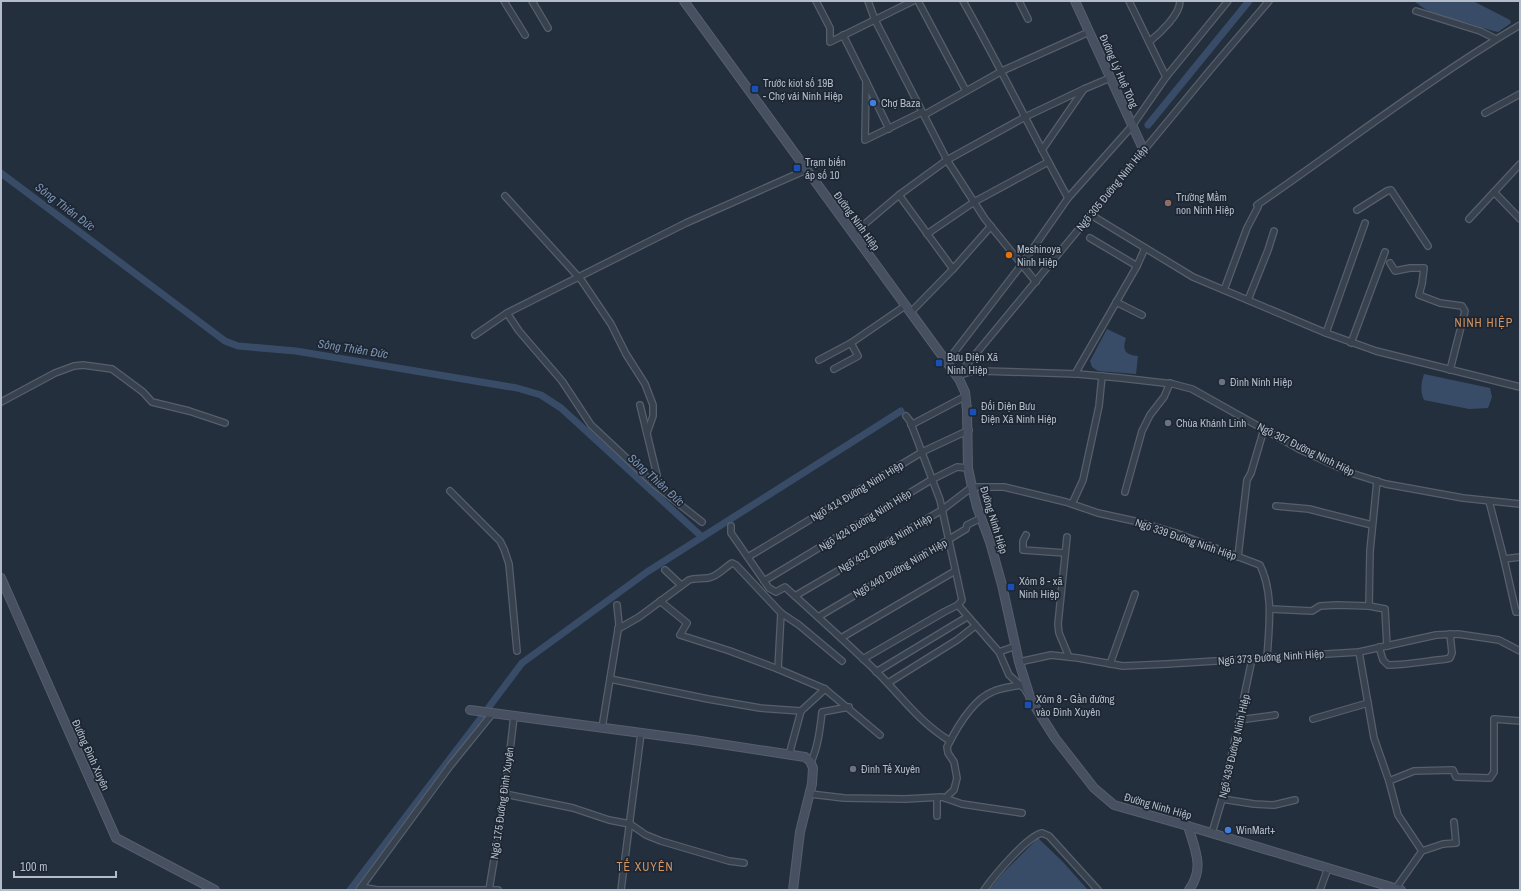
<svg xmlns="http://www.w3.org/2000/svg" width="1521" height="891" font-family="'Archivo Narrow',sans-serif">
	<rect width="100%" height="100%" fill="#242f3e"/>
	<g fill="#394c67">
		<path d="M1414,1H1473L1510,20L1511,23L1498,32C1488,30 1479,26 1468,23C1445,17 1434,17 1414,1Z"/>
		<path d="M1107,329L1126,338C1122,350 1125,355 1138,356L1136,374L1098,371L1092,367L1090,361Z"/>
		<path d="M1424,374L1490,388L1492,397L1488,408L1469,409L1424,400C1420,391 1421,383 1424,374Z"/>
		<polygon points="1038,838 1063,862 1088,890 989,890 1001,875"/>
	</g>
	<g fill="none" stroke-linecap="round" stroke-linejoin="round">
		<g stroke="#394c67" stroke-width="7">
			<polyline points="1148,125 1249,1"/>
			<polyline points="1,173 225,341 238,346 296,351 517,388 541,395 561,408 702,537"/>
			<polyline points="489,707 522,663 647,572 901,411"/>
			<polyline points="350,890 481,718"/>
		</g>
		<g stroke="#565f6c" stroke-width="8">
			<g id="street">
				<polyline points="504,1 525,35"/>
				<polyline points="532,1 548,28"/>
				<polyline points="816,1 830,28 830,42 913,1"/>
				<polyline points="868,1 875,20 947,160 985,219 1036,282"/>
				<polyline points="918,1 966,91"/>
				<path d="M963,1C1000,66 1032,133 1068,198"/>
				<polyline points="1019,1 1028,19"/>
				<polyline points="1129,1 1166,77"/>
				<polyline points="1416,11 1480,31 1496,39"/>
				<polyline points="843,35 866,81"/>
				<path d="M1149,42C1159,34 1180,15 1180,1"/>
				<polyline points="1485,113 1520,94"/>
				<polyline points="924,115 1002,71 1089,32"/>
				<polyline points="889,129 866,81 865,140 922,112"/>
				<polyline points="1042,150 1084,89"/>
				<polyline points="1494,192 1520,219"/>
				<polyline points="899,195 953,269"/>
				<polyline points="505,196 582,281 611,324 626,354 645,384 653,405 653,416 647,433"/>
				<path d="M1257,205C1344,145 1429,79 1520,25"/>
				<polyline points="1357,210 1387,191 1391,190 1428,246"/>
				<polyline points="1091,215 1193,277 1326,333 1376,351 1520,387"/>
				<polyline points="1469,219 1520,164"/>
				<polyline points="853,234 899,195 947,160 1025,117 1084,89 1110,78"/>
				<polyline points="927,234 974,202 1048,162"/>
				<polyline points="1090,238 1137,266 1145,248"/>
				<polyline points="1390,263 1395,271 1410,268 1424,268 1422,284 1419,295 1440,303 1462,306 1465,311 1450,370"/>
				<polyline points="1224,290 1247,228 1258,207"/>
				<polyline points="1248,300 1268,250 1274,231"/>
				<polyline points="1116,302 1142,315"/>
				<polyline points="507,313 519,331 562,381 591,425 654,484 702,522"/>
				<polyline points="910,313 953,269 991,226"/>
				<polyline points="1326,333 1365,223"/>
				<polyline points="475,335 507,313 686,223 806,170"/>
				<polyline points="1351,343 1385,252"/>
				<polyline points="819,360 851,343"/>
				<polyline points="946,363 1022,264 1068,198 1132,126 1166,77 1228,1"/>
				<polyline points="834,369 858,356 851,343 905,306"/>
				<polyline points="960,373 1211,69 1269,1"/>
				<polyline points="1075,374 1137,266"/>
				<path d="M957,377C965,372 972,371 982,371L1078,374L1121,378L1173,384L1192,389L1299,449L1354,474L1386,484L1463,498L1520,504"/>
				<polyline points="1,402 55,373 74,366 83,365 112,369 143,392 152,402 189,411 225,423"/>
				<polyline points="640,405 657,475 654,484"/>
				<polyline points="906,416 910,421 940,500 962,600 958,605 999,652 1016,646"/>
				<polyline points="911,425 966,396"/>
				<polyline points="450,491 500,541 504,549 509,564 517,651"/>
				<polyline points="1125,492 1142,431 1150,415 1164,397 1170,383"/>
				<polyline points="1489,501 1504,559 1520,557"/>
				<polyline points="1072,504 1083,480 1099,406 1102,376"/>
				<polyline points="1276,506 1309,509 1372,525"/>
				<path d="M731,526V533L769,588L776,592L785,587C816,615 847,643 877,672C902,697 919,722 950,741"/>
				<polyline points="1026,535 1023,541 1023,550 1065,553"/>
				<polyline points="1067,537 1058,624 1059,633 1069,657"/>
				<polyline points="748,557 922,452 969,430"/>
				<polyline points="1238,557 1247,480 1251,473 1264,429"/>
				<polyline points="1504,559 1516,612 1520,612"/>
				<polyline points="665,570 681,585"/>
				<polyline points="764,581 931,480 957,467 968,468"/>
				<path d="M795,596L942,510L972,487H1004L1066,502L1098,513L1139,522L1176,533L1260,565C1274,594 1269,626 1267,658"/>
				<polyline points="660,601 687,623 680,635 730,651 778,669 825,689 880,735"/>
				<polyline points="1369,606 1370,551 1377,481"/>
				<polyline points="1270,609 1312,611 1320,606 1337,605 1369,606 1385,609 1387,646"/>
				<polyline points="818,617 948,540 966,529 967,525 981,518"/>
				<path d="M618,629L639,617L689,580C695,578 701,579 708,578C717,577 724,568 732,563L736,565L781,613L799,625L842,661"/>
				<polyline points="841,638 955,571"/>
				<path d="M1379,647L1383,660L1388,665C1407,665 1427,661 1446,659L1450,658L1452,653L1450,634"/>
				<polyline points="999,652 1009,675 1020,685"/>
				<polyline points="1359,652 1374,738 1389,781 1398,815 1422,851"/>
				<polyline points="863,659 944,612 958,605"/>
				<polyline points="1019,662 1051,655 1078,658 1123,666 1167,664 1359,652 1436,635 1458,634 1499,640 1520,651"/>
				<polyline points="1110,664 1135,594"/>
				<polyline points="778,669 781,613"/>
				<polyline points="876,672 967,617"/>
				<polyline points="610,679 708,699 760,708 801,711"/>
				<polyline points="888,683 957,640 975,626"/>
				<polyline points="1313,719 1368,703"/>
				<polyline points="1239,720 1275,715"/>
				<polyline points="602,728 619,624 617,605"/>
				<polyline points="789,755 801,711 825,689"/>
				<path d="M811,762C818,747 820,729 822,712L849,707"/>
				<polyline points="1389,781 1414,771 1453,770 1456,777 1490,778 1494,772 1494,719 1520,721"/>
				<polyline points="505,794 573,808 609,820 630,824 646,835 661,841 729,861 744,863"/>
				<polyline points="810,794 844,798 905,799 942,797 962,804 1022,813"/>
				<polyline points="937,798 937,816"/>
				<path d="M945,798L954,790L957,778L954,762L948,753L947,747C956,729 973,700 992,692C1000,688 1011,687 1020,685L1025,689L1027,693"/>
				<polyline points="1222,799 1254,804 1274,805 1295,800"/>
				<polyline points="1212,833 1223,796 1252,659"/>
				<polyline points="361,887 377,890 498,890"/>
				<polyline points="1396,888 1422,851 1443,844 1456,843 1454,822"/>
				<polyline points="359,890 450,766 492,714"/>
				<polyline points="489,890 505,794 514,716"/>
				<polyline points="621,890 641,733"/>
				<path d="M984,890C994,876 1026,837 1042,833L1049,836L1098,890"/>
				<polyline points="1320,890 1328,868"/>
			</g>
		</g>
		<g stroke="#565f6c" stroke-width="10">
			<g id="secondary">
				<polyline points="684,1 959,379 965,392 967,410 968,468 972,487 977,507 990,542 1002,585 1019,662 1031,700 1055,738 1094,788 1114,805 1188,826 1401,890"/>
				<polyline points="1075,1 1144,151"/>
				<polyline points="1,578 116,838 215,890"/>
				<polyline points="470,710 694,740 805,757 810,761 813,768 812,784 800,832 793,890"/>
				<path d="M1188,826C1195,850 1205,868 1189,890"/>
			</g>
		</g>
		<use href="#street" stroke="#38414e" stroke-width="5.5"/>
		<use href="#secondary" stroke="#465061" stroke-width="8"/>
	</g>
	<g fill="#1a4fb4" stroke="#1d2633" stroke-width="1.5">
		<rect x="751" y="85" width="8" height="8" rx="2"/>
		<rect x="793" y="164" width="8" height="8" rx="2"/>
		<rect x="935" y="359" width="8" height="8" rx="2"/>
		<rect x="969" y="408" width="8" height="8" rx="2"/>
		<rect x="1007" y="583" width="8" height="8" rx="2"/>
		<rect x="1024" y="701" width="8" height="8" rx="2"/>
	</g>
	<g fill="#3f7fe0" stroke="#1d2633" stroke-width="1.5">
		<circle cx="873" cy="103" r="4"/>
		<circle cx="1228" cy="830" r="4"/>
	</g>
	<circle fill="#8d6e63" stroke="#1d2633" stroke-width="1.5" cx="1168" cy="203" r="4"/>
	<circle fill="#e8710a" stroke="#1d2633" stroke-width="1.5" cx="1009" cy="255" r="4"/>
	<g fill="#6b7280" stroke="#1d2633" stroke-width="1.5">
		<circle cx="1222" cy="382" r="4"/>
		<circle cx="1168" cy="423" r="4"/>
		<circle cx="853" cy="769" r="4"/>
	</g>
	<g text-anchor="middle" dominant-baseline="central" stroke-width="3.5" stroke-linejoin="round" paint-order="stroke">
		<g font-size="11" fill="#b4bcc9" stroke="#1d2633">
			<text transform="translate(1119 71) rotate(66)">Đường Lý Huệ Tông</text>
			<text transform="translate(1112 188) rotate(-51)">Ngõ 305 Đường Ninh Hiệp</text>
			<text transform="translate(857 221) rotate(54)">Đường Ninh Hiệp</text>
			<text transform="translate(1306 449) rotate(26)">Ngõ 307 Đường Ninh Hiệp</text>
			<text transform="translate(857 491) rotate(-31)">Ngõ 414 Đường Ninh Hiệp</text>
			<text transform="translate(865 520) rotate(-32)">Ngõ 424 Đường Ninh Hiệp</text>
			<text transform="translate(994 520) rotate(73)">Đường Ninh Hiệp</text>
			<text transform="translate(1186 539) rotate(19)">Ngõ 339 Đường Ninh Hiệp</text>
			<text transform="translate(885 543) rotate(-30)">Ngõ 432 Đường Ninh Hiệp</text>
			<text transform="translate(900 568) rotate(-30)">Ngõ 440 Đường Ninh Hiệp</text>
			<text transform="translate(1271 657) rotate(-4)">Ngõ 373 Đường Ninh Hiệp</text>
			<text transform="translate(1234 746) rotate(-77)">Ngõ 439 Đường Ninh Hiệp</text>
			<text transform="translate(91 755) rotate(66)">Đường Đình Xuyên</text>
			<text transform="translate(502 803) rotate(-82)">Ngõ 175 Đường Đình Xuyên</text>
			<text transform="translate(1158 806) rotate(16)">Đường Ninh Hiệp</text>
		</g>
		<g font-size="11" fill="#b4bcc9" stroke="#1d2633" text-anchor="start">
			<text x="763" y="83">Trước kiot số 19B<tspan x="763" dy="13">- Chợ vải Ninh Hiệp</tspan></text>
			<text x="881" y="103">Chợ Baza</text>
			<text x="805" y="162">Trạm biến<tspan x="805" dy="13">áp số 10</tspan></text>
			<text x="1176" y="197">Trường Mầm<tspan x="1176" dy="13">non Ninh Hiệp</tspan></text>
			<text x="1017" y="249">Meshinoya<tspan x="1017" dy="13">Ninh Hiệp</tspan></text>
			<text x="947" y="357">Bưu Điện Xã<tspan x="947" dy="13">Ninh Hiệp</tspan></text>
			<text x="1230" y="382">Đình Ninh Hiệp</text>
			<text x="981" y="406">Đối Diện Bưu<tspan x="981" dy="13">Điện Xã Ninh Hiệp</tspan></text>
			<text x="1176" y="423">Chùa Khánh Linh</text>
			<text x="1019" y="581">Xóm 8 - xã<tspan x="1019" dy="13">Ninh Hiệp</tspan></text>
			<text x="1036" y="699">Xóm 8 - Gần đường<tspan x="1036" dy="13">vào Đình Xuyên</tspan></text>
			<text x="861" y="769">Đình Tế Xuyên</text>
			<text x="1236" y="830">WinMart+</text>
		</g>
		<g font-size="12" font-style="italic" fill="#7c92b1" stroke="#1d2633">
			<text transform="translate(65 207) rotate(37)">Sông Thiên Đức</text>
			<text transform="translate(353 349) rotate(9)">Sông Thiên Đức</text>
			<text transform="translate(656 480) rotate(42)">Sông Thiên Đức</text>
		</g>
		<g font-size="12" letter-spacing="1" fill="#d59563" stroke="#1d2633">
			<text x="1484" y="323">NINH HIỆP</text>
			<text x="645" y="867">TẾ XUYÊN</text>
		</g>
	</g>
	<rect width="1521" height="891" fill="none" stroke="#b4bcc9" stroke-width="4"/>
	<path d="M14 871v6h102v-6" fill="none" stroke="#b4bcc9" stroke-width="2"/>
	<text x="20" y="871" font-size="12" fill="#b4bcc9" stroke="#1d2633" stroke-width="3" paint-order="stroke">100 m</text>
</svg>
